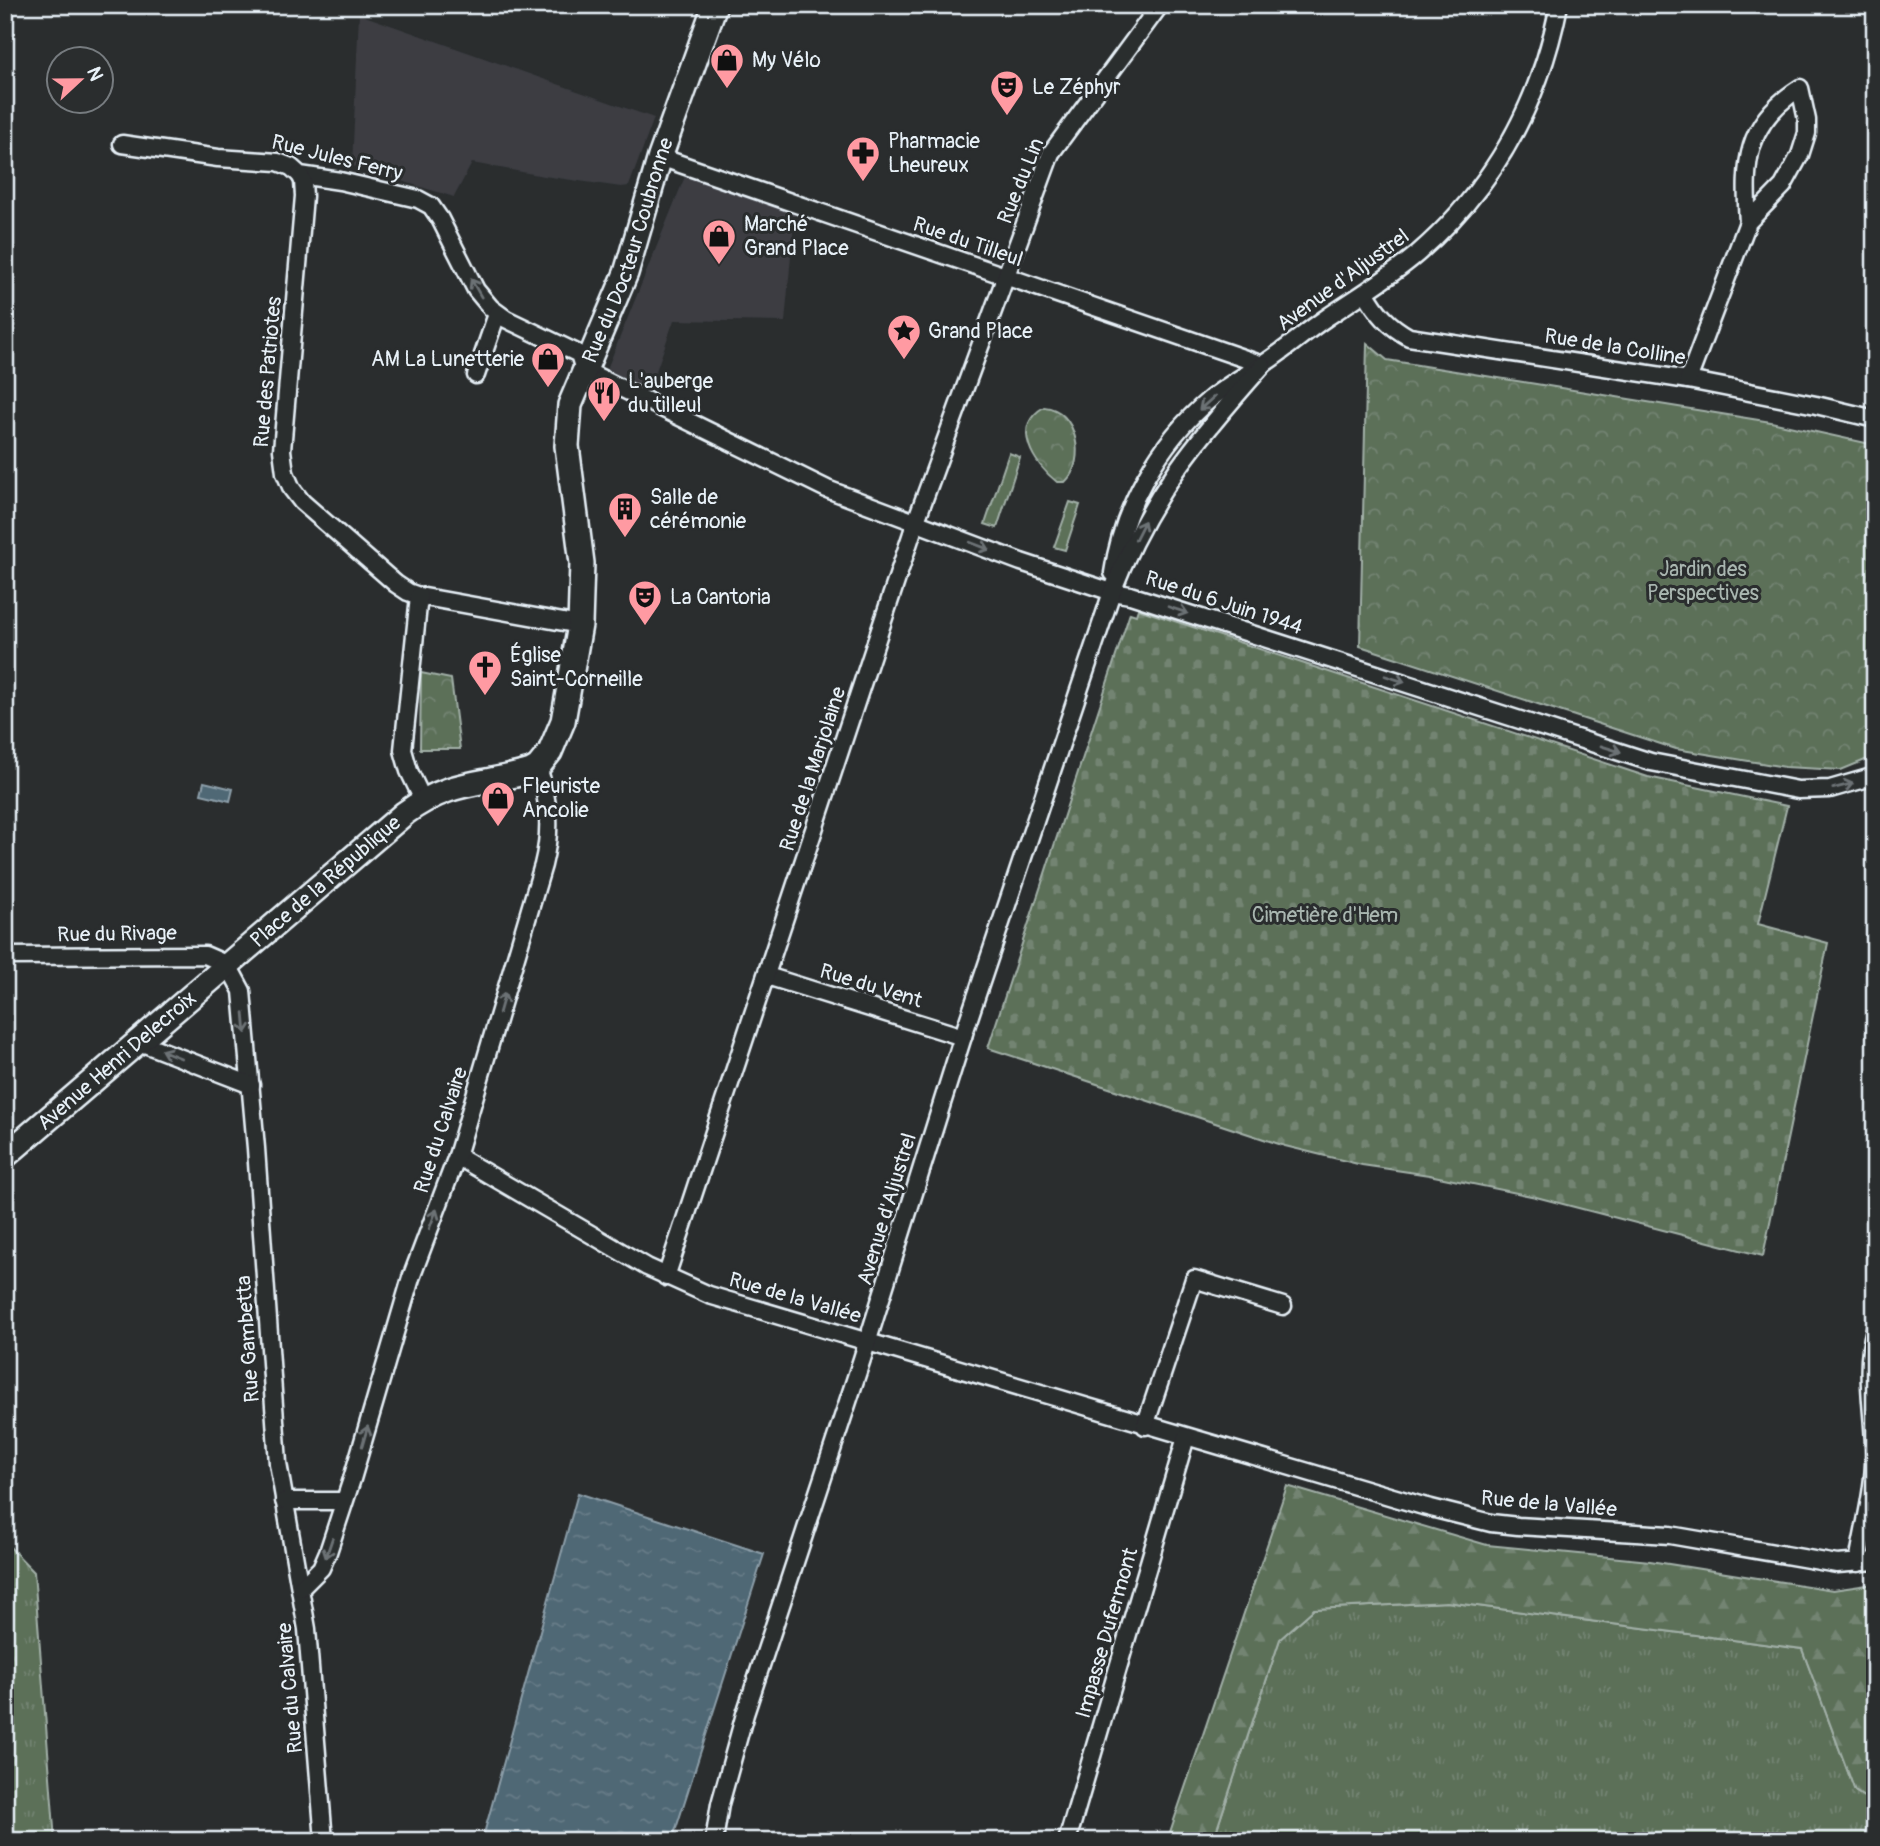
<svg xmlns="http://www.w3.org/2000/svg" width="1880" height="1846" font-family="Pangolin,sans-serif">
	<defs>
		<pattern id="grass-tufts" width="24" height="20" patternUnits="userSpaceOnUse" patternTransform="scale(1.75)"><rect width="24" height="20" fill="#5c6f59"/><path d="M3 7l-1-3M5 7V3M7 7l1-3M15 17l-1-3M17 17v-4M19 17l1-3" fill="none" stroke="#738472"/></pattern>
		<pattern id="forest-firs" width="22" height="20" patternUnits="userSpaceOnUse" patternTransform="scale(1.75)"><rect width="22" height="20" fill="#5c6f59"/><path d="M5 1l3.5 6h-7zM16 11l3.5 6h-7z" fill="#738472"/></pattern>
		<pattern id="cemetery-stones" width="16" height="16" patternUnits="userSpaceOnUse" patternTransform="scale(1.75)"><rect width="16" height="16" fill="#5c6f59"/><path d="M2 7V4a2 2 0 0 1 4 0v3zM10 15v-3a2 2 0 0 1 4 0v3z" fill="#738472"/></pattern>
		<pattern id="park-crowns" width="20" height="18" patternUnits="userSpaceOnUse" patternTransform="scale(1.75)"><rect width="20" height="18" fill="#5c6f59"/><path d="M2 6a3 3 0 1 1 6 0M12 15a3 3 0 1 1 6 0" fill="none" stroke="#738472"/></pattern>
		<pattern id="water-ripples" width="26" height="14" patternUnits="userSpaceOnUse" patternTransform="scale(1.75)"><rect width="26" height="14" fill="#4f6774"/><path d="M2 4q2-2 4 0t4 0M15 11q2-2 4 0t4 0" fill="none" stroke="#687d89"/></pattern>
	</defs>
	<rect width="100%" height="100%" fill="#2a2d2e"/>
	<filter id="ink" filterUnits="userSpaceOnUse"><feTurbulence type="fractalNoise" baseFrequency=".0143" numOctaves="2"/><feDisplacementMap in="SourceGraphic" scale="14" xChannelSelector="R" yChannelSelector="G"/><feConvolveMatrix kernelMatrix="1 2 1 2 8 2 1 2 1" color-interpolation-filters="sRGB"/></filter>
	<g filter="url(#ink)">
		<g fill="#3c3d43">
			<polygon points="359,14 654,118 629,186 621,187 544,176 472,163 454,197 352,166"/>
			<polygon points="686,174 795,212 785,322 674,320 649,391 607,369"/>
		</g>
		<g fill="url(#grass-tufts)" stroke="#a2b0a8" stroke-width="2">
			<polygon points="5,1542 34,1572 55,1841 5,1841"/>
			<polygon points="1447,1602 1802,1649 1855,1791 1875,1804 1875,1841 1213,1841 1280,1639 1314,1609"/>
		</g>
		<polygon fill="url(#forest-firs)" stroke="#a2b0a8" stroke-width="2" points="1287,1486 1487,1545 1650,1561 1833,1590 1875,1584 1875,1804 1855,1791 1802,1649 1447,1602 1314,1609 1280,1639 1213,1841 1167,1841"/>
		<polygon fill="url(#cemetery-stones)" stroke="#a2b0a8" stroke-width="2" points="1138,609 1648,777 1787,806 1758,924 1828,943 1763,1256 1536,1197 1429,1175 1362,1165 1285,1146 988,1048 1130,613 1136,615"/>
		<g fill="url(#park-crowns)" stroke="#a2b0a8" stroke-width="2">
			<polygon points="1367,343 1387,360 1771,422 1875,445 1875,756 1841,770 1785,767 1676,749 1360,646"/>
			<path d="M1044,407C1077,409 1087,462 1065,482H1057C1034,464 1010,427 1044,407Z"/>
			<polygon points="421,673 451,679 460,749 420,749"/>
		</g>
		<g fill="#5c6f59" stroke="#a2b0a8" stroke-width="2">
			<polygon points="1009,453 1020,457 997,528 985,524"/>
			<polygon points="1070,502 1080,505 1065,550 1054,547"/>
		</g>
		<g fill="url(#water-ripples)" stroke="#8c9ea9" stroke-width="2">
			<polygon points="204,782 233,789 230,801 201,794"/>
			<polygon points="578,1493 764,1554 672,1841 482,1841"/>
		</g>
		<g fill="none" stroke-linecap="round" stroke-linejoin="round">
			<g stroke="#e8f1f8" stroke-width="21">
				<g id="minor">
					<polyline points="122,144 218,158 278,162 291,167 300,175 340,181 418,199 431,206 440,219 476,290 491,308 506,319 579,354 584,370 827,489 1021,562 1112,592 1130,595 1651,762 1798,790 1830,789 1875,776"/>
					<polyline points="660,157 1263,365"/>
					<polyline points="300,175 303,181 304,196 282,450 285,473 292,489 302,502 396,584 408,592 419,596 580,625"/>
					<path d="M1366,293C1377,313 1389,326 1409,337L1688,380L1816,405L1875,419"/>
					<polyline points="476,375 497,314"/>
					<path d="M1688,380L1748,222L1783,186L1800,155L1807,133V120L1800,88C1745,123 1744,163 1748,222"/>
					<path d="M1113,573C1122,508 1159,442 1209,400C1226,386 1244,376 1262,365C1284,351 1304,333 1326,318C1357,297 1389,278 1417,254C1493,188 1540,103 1559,5"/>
					<polyline points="419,596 403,750 409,771 423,800"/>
					<polyline points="5,956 205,955 228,965 242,991 256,1148 278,1463 307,1629 324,1841"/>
					<polyline points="767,976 963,1037"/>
					<polyline points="137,1041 251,1085"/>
					<polyline points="457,1156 647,1267 709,1295 1423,1506 1491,1523 1518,1526 1670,1535 1837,1564 1875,1561"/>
					<polyline points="666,1277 916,521 1051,153 1160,5"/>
					<polyline points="1145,1426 1194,1279 1283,1306"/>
					<polyline points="284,1501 343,1501"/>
					<path d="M1858,1563C1864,1526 1876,1485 1874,1446C1873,1406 1864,1368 1875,1329"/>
					<path d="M301,1588L321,1568L328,1552L352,1479L411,1278L457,1156L543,865C552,829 549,801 538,767"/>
					<path d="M714,1841L720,1804L745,1714L862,1359L965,1030L1112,592C1148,498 1197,439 1263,365"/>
					<polyline points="1067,1841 1186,1437"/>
				</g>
			</g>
			<g stroke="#e8f1f8" stroke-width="28">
				<g id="secondary">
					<path id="s1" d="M5,1156L405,813C452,779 480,786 531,771L538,767L550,752L563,721L580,625L582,563L567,446L570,405L626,273L660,157L715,5"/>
				</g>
			</g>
			<use href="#minor" stroke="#2a2d2e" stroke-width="16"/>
			<use href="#secondary" stroke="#2a2d2e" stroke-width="23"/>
		</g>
		<defs><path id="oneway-shaft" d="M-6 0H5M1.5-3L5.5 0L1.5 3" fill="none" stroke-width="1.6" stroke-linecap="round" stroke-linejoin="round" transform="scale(1.75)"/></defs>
		<g stroke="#6c7275">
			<use href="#oneway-shaft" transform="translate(476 288) rotate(-120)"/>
			<use href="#oneway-shaft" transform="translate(1207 403) rotate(138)"/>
			<use href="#oneway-shaft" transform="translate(1140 530) rotate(-63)"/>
			<use href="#oneway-shaft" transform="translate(980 546) rotate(21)"/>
			<use href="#oneway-shaft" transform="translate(1178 610) rotate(18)"/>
			<use href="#oneway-shaft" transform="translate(1395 679) rotate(18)"/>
			<use href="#oneway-shaft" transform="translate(1611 749) rotate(17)"/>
			<use href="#oneway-shaft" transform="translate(1843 786) rotate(-14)"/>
			<use href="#oneway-shaft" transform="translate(502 1003) rotate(-74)"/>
			<use href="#oneway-shaft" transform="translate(245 1023) rotate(85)"/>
			<use href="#oneway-shaft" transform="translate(171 1054) rotate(-158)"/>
			<use href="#oneway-shaft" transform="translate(433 1219) rotate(-69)"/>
			<use href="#oneway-shaft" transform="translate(365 1436) rotate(-74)"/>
			<use href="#oneway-shaft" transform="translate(329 1548) rotate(109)"/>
		</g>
	</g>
	<defs>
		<g id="shop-pin" transform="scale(1.75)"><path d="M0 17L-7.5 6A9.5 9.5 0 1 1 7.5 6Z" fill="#ff9aa2" stroke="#2a2d2e"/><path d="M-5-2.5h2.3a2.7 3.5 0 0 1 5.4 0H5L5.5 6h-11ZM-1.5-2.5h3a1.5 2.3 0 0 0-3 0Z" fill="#111"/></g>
		<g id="theatre-pin" transform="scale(1.75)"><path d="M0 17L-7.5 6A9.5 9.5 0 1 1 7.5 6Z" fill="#ff9aa2" stroke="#2a2d2e"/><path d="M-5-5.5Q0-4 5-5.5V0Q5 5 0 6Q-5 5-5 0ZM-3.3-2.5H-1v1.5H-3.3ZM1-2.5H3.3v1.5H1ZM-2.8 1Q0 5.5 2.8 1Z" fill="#111"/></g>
		<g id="pharmacy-pin" transform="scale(1.75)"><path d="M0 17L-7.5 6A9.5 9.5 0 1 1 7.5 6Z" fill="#ff9aa2" stroke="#2a2d2e"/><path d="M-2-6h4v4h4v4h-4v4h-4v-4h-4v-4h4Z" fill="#111"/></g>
		<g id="sight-pin" transform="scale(1.75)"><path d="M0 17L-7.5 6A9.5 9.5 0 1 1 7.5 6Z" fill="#ff9aa2" stroke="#2a2d2e"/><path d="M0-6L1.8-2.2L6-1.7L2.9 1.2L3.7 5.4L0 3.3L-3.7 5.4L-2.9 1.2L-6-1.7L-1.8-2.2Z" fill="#111"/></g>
		<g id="restaurant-pin" transform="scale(1.75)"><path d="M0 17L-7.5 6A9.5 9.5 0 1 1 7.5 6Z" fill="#ff9aa2" stroke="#2a2d2e"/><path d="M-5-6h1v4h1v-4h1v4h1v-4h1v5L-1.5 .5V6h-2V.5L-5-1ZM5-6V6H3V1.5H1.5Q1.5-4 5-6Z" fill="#111"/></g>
		<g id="building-pin" transform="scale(1.75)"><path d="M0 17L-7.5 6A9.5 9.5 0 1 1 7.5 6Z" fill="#ff9aa2" stroke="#2a2d2e"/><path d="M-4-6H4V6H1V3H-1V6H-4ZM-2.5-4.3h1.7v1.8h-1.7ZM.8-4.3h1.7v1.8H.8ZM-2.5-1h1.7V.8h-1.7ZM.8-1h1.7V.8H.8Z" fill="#111"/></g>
		<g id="church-pin" transform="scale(1.75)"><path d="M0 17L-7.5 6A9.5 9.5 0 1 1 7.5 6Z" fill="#ff9aa2" stroke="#2a2d2e"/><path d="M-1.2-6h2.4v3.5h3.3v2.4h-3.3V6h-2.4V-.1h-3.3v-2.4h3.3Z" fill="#111"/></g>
	</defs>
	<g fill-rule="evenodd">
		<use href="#shop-pin" x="727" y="60"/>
		<use href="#theatre-pin" x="1007" y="87"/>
		<use href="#pharmacy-pin" x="863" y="153"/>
		<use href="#shop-pin" x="719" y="236"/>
		<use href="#sight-pin" x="904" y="331"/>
		<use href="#shop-pin" x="548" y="359"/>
		<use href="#restaurant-pin" x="604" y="393"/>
		<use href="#building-pin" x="625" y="509"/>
		<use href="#theatre-pin" x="645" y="597"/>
		<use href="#church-pin" x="485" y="667"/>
		<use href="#shop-pin" x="498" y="798"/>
	</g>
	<g text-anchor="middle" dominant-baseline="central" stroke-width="6" stroke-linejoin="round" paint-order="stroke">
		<g font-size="21" fill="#e8f1f8" stroke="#2a2d2e" text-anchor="start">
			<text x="752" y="60">My Vélo</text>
			<text x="1032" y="87">Le Zéphyr</text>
			<text x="888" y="141">Pharmacie<tspan x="888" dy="24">Lheureux</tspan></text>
			<text x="744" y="224">Marché<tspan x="744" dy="24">Grand Place</tspan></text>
			<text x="928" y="331">Grand Place</text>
			<text x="524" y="359" text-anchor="end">AM La Lunetterie</text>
			<text x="628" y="381">L'auberge<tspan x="628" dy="24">du tilleul</tspan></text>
			<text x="650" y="497">Salle de<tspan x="650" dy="24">cérémonie</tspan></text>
			<text x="670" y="597">La Cantoria</text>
			<text x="510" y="655">Église<tspan x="510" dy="24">Saint-Corneille</tspan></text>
			<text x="522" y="786">Fleuriste<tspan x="522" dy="24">Ancolie</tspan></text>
		</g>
		<g font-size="21" fill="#e8f1f8" stroke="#2a2d2e">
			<text transform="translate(337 158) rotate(14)">Rue Jules Ferry</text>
			<text transform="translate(1021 181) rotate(-68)">Rue du Lin</text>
			<text transform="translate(968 242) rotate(19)">Rue du Tilleul</text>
			<text stroke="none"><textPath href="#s1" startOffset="1206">Rue du Docteur Coubronne</textPath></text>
			<text transform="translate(1343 280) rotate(-36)">Avenue d'Aljustrel</text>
			<text transform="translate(1615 347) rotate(9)">Rue de la Colline</text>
			<text transform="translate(268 372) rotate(-85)">Rue des Patriotes</text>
			<text transform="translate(1224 603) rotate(18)">Rue du 6 Juin 1944</text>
			<text transform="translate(813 769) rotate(-72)">Rue de la Marjolaine</text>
			<text stroke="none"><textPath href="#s1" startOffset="422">Place de la République</textPath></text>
			<text transform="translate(117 934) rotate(-1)">Rue du Rivage</text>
			<text transform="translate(871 986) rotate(17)">Rue du Vent</text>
			<text stroke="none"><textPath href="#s1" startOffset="147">Avenue Henri Delecroix</textPath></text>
			<text transform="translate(441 1130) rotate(-72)">Rue du Calvaire</text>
			<text transform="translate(887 1209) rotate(-73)">Avenue d'Aljustrel</text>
			<text transform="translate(795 1298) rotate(16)">Rue de la Vallée</text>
			<text transform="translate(248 1339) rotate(-94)">Rue Gambetta</text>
			<text transform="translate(1549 1504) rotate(5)">Rue de la Vallée</text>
			<text transform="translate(1107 1633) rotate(-74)">Impasse Dufermont</text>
			<text transform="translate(290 1688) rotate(-95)">Rue du Calvaire</text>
		</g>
		<g font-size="21" fill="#a9b6b0" stroke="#2a2d2e">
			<text x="1703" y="569">Jardin des<tspan x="1703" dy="24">Perspectives</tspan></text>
			<text x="1325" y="915">Cimetière d'Hem</text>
		</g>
	</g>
	<rect width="1880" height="1846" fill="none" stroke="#2a2d2e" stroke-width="28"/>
	<rect x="14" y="14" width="1852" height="1818" fill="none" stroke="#e8f1f8" stroke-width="2.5" filter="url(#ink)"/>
	<g transform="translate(80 80) rotate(68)"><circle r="33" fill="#2a2d2e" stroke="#767b7f" stroke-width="2"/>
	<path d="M0-5L12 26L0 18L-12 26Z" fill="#ff9aa2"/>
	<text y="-10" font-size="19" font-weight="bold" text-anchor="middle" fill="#e8f1f8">N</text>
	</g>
</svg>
